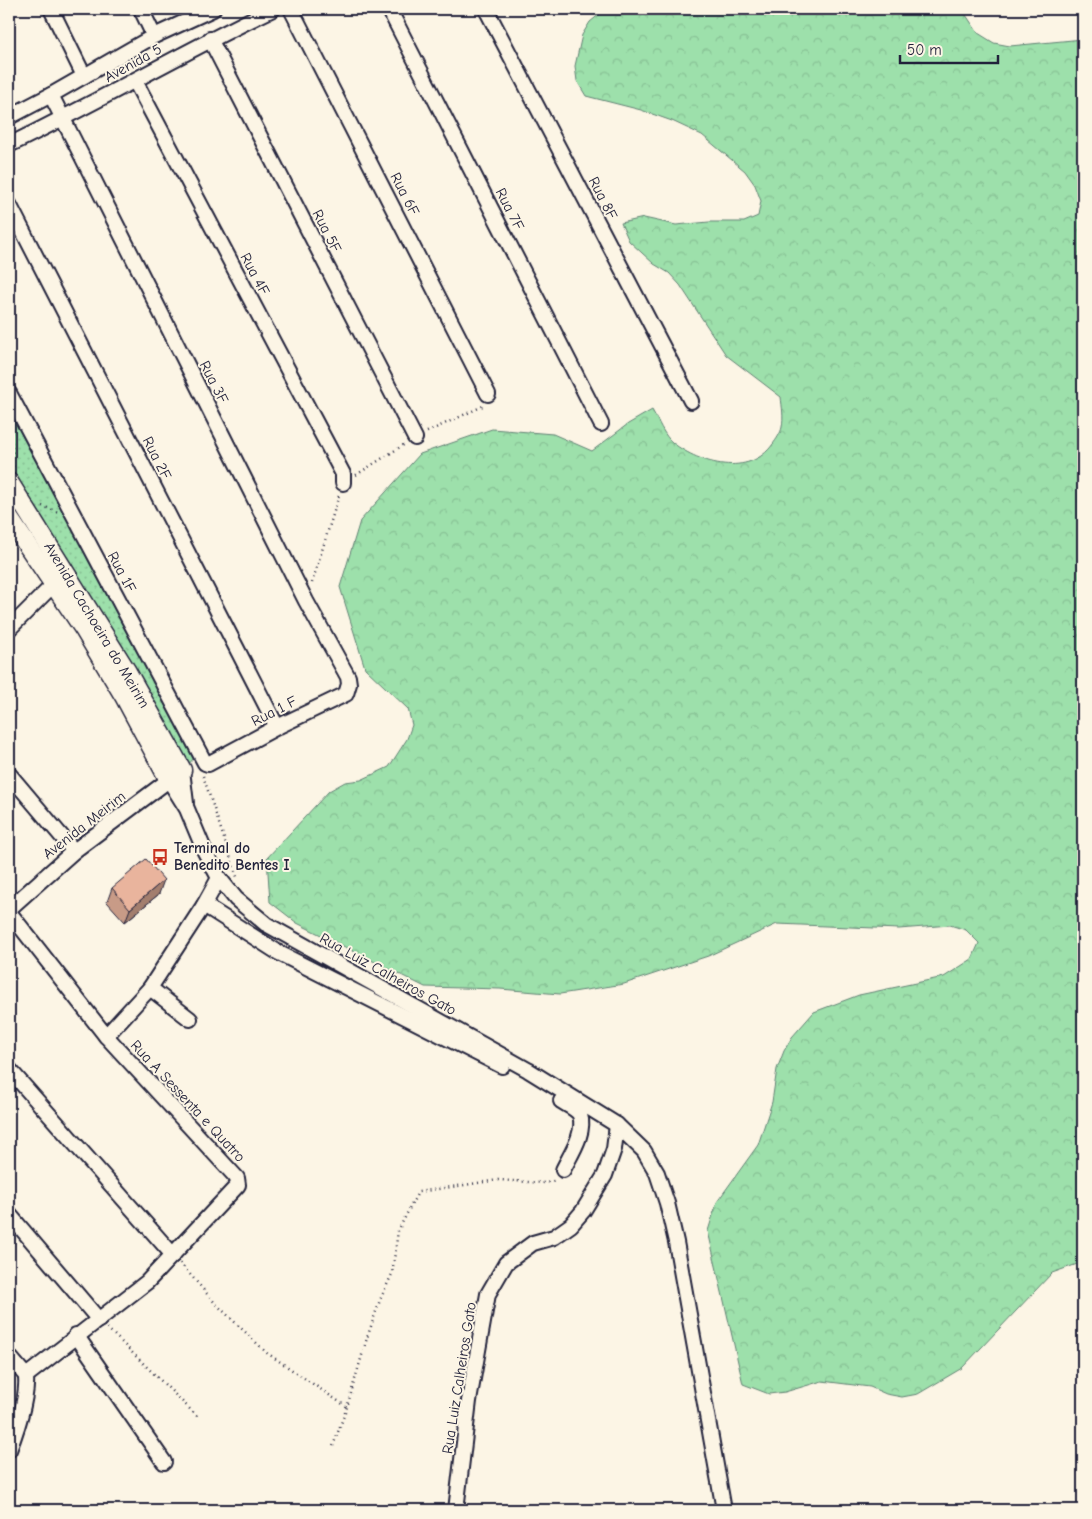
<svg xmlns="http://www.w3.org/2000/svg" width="1092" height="1519" font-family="'Comic Neue',sans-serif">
	<defs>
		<pattern id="forest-crowns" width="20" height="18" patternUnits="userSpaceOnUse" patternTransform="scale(1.25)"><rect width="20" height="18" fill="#9de0ab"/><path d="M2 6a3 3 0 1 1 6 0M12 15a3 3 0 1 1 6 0" fill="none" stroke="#87c094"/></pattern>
		<pattern id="park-dots" width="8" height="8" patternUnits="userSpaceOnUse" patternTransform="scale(1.25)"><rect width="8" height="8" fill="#9de0ab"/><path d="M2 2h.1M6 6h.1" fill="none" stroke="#87c094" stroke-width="1.8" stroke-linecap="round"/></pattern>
	</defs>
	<rect width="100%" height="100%" fill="#fcf5e5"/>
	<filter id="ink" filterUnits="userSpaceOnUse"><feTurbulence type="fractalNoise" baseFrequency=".02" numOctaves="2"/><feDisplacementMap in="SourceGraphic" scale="10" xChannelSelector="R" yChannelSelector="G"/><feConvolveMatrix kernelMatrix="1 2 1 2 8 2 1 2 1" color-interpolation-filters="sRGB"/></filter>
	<g filter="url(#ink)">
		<path fill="url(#forest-crowns)" stroke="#608173" d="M606,9H962L978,33L994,43L1010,46L1083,39V1262L1052,1273L962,1368L918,1394L902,1397L886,1394L870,1387L822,1381L785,1392L769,1394L743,1384L708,1231L717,1202L758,1145L772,1102L777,1069L784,1051L792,1037L814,1012L859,995L944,977L972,959L979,943L966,930L950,925L899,929L777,924L708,956L624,984L560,994L500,989L425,987L297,923L270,902L267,858L329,791L345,782L361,780L389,767L407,739L412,725L408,709L365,668L340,587L360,521L420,454L492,429L553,434L592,451L628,424L652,410C658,420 664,436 673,443C700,464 749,478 773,444C776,440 781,433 782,427C784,417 782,407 781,397L726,355L680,285L669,273L654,264L629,241L621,223L644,218L676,225L709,222H744L758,216L761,201L755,185L745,171L702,135L672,121L641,110L586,96L577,81L575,66L582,35L590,22Z"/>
		<polygon fill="url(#park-dots)" stroke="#608173" points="9,406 194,758 187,766 9,480"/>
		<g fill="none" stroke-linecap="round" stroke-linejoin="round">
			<g stroke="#22223b" stroke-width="18">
				<g id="minor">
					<polyline points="51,9 84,76"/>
					<polyline points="141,9 154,36"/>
					<polyline points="291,9 488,394"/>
					<polyline points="389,9 601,424"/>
					<polyline points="486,9 691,401"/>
					<polyline points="210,39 415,438"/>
					<polyline points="135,81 343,474 343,483"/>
					<polyline points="9,117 51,95 154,36 213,9"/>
					<path d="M9,145C98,102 183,52 273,9"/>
					<polyline points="9,204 277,727"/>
					<polyline points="9,393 205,763 208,764 277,727 346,694 349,684 348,677 306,601 51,95"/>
					<polyline points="9,629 54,584"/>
					<polyline points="9,774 74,851"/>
					<polyline points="169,780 187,809 205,852 219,878 236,899 266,924 528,1070 617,1125 644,1151 657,1173 667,1203 676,1242 724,1510"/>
					<polyline points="204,905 279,953 502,1066"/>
					<polyline points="9,909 74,851 182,770 186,803"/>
					<polyline points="9,912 106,1036 237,1178 238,1185 147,1282 26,1376"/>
					<polyline points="150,988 190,1019"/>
					<polyline points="106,1036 150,988 204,905 219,878"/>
					<polyline points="9,1069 173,1255"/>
					<path d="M561,1101C567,1105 577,1109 580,1115C586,1133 570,1155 563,1170"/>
					<polyline points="9,1214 99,1320"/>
					<polyline points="76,1335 164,1462"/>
					<polyline points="9,1356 26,1376"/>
					<path d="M9,1450C17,1429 28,1398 26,1376"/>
					<polyline points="456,1510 469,1401 488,1294 506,1263 533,1243 554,1237 571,1225 583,1211 605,1175 614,1149 617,1125"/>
				</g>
			</g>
			<g stroke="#22223b" stroke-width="21">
				<g id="tertiary">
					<polyline points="9,482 126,670 182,770"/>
					<polyline points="9,518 85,631 124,696 169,780"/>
				</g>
			</g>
			<g stroke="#22223b" stroke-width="2.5" stroke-dasharray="1 4" stroke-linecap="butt">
				<polyline points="427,432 483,406"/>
				<polyline points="9,443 13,448 11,462 14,468"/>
				<polyline points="356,475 405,444"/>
				<polyline points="42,506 58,512"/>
				<polyline points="312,583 339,495"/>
				<polyline points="203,776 238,880"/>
				<polyline points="180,1263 216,1304 267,1353 347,1407"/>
				<polyline points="107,1328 199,1418"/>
				<polyline points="333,1446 347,1407 367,1338 380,1300 392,1274 398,1231 418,1192 498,1180 545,1183 557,1180"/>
			</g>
			<use href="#minor" stroke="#fcf5e5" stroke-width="14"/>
			<use href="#tertiary" stroke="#fcf5e5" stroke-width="18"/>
		</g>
		<polygon fill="#c89b87" stroke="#22223b" points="112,888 159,894 125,922 107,902"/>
		<polygon fill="#a37e6e" stroke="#22223b" points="164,880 159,894 125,922 130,909"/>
		<polygon fill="#e9b49d" stroke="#22223b" points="146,859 164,880 130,909 112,888"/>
	</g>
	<defs>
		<g id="bus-bare" transform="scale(1.35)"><path d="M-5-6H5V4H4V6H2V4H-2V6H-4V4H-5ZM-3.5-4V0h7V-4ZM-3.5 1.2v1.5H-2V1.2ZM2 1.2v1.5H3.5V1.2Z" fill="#c8321e" stroke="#fcf5e5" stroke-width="2.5" paint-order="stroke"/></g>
	</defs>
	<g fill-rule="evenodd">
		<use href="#bus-bare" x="160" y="857"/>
	</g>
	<g text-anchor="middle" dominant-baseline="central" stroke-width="4" stroke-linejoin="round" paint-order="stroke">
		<g font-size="15" fill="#22223b" stroke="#fcf5e5">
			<text transform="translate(133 63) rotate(-29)">Avenida 5</text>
			<text transform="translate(405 194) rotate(63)">Rua 6F</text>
			<text transform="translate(603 198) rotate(63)">Rua 8F</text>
			<text transform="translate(510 209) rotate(63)">Rua 7F</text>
			<text transform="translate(327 231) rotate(63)">Rua 5F</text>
			<text transform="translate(255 274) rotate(62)">Rua 4F</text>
			<text transform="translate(214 382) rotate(63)">Rua 3F</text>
			<text transform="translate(157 458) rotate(63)">Rua 2F</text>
			<text transform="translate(122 572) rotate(62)">Rua 1F</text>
			<text transform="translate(97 625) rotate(59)">Avenida Cachoeira do Meirim</text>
			<text transform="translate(274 711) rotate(-27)">Rua 1 F</text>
			<text transform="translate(84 825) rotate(-38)">Avenida Meirim</text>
			<text transform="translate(388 974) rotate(29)">Rua Luiz Calheiros Gato</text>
			<text transform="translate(188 1101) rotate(47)">Rua A Sessenta e Quatro</text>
			<text transform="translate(459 1378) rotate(-81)">Rua Luiz Calheiros Gato</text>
		</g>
		<g font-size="15" font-weight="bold" fill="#22223b" stroke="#fcf5e5" text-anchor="start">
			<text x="174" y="848">Terminal do<tspan x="174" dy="17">Benedito Bentes I</tspan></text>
		</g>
	</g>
	<rect width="1092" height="1519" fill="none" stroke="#fcf5e5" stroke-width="30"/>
	<rect x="15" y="15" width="1062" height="1489" fill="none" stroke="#22223b" stroke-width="2" filter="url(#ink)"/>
	<path d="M900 55v8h98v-8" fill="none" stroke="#22223b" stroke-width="2.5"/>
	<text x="907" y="55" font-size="15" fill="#22223b" stroke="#fcf5e5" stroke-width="4" paint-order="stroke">50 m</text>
</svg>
